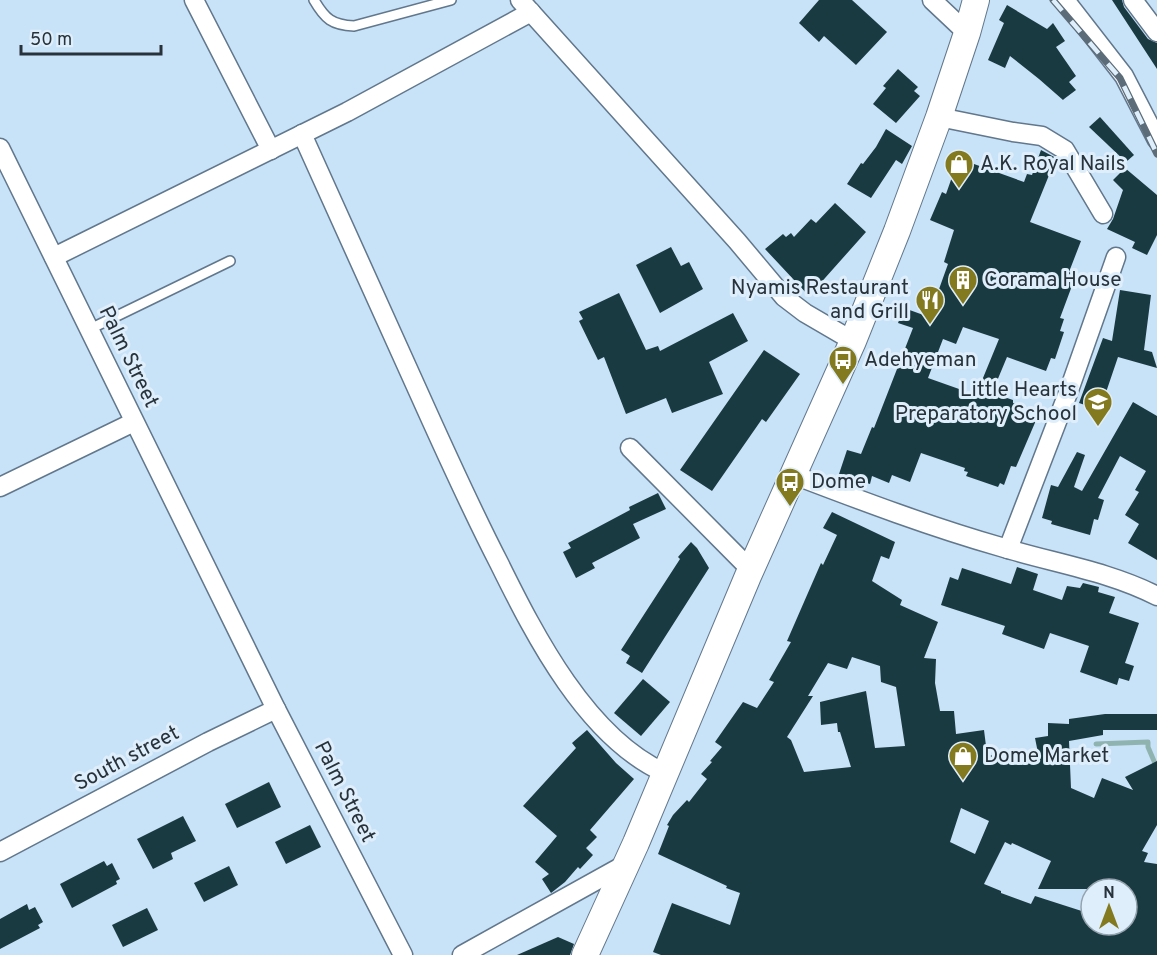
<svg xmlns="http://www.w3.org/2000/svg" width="1157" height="955" font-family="Overpass,sans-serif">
	<rect width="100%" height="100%" fill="#c8e2f8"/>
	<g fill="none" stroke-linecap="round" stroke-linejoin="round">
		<polyline stroke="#8fb4b0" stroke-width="5" points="1096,744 1148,742 1148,747 1157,768"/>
	</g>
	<g fill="#1a3a42" fill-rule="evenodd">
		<polygon points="819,0 852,0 887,32 856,65 824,36 819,42 799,23"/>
		<polygon points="1112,0 1122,0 1124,7 1148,39 1157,43 1157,69"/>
		<polygon points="1007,5 1047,29 1053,23 1065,41 1056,47 1076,76 1069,82 1076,90 1064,99 1063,100 1039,79 1010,56 1005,68 988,60 1004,23 999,20"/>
		<polygon points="898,69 918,87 914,91 920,96 896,123 873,104 886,88 883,86"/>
		<polygon points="1100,117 1134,155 1126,162 1089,127"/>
		<polygon points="886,129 912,146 902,164 896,160 871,198 847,184 861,163 863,164 876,147"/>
		<path d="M1041,150L1056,158L1030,222L1081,241L1069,272L1076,275L1060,318L1064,319L1060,331L1064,332L1055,359L1051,358L1046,371L1007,357L992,393L1013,400V403L1022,406L1020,412L1037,418L1016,467L1011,466L1004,485L1000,483L998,487L966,476L968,472L964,471L965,468L921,453L910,482L892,475L889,483L872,476L870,484L839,474L847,450L861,454L872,427L874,428L913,328L898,323L904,308L929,317L948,264L944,262L954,230L930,220L942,192L946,194L952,177L953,178L960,159L1024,182L1027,174L1032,175ZM963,327L999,339L976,395L928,378L943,339L956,344Z"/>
		<polygon points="1125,168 1157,195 1157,235 1147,255 1132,248 1135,242 1107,229 1113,219 1123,190 1113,180"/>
		<polygon points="835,203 866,232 809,296 765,249 783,234 786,237 791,233 794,237 811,219 816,223"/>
		<polygon points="671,247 681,266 689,262 703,289 660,313 636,265"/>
		<polygon points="1120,290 1151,295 1144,350 1152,352 1157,368 1118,357 1100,410 1079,403 1103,338 1112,341"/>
		<polygon points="619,293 646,350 658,346 660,351 733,313 748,341 709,362 723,394 672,413 666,398 626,414 604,357 598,360 579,321 583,319 579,312"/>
		<polygon points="764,350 800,374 766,422 762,419 712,491 680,470"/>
		<polygon points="1133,402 1157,416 1157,560 1128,543 1139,524 1125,515 1139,492 1135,490 1146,471 1120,456 1098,498 1104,500 1098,520 1094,519 1090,535 1051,524 1052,521 1042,518 1051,485 1058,487 1077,452 1085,455 1074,487 1082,491"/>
		<polygon points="658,493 666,509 633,524 640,538 592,563 595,568 576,578 563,552 571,548 568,543 630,510 629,507"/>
		<path d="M832,512L895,542L889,559L881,556L872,581L902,600L900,605L938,622L924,658L936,659L935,683L940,711H954L956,734L984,730L987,754L1022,765L1021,754L1038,753L1035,738L1048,736V723L1069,724V719L1105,714H1157V730H1103V735L1069,741L1071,788L1094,798L1102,778L1133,790L1125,777L1157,761V825L1142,851L1148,853L1144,862L1157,864V955H661L653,952L672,903L730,925L740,893L726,888L727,886L658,854L669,826L667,825L673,815L687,800L689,802L707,779L701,774L712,762L710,761L722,747L715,742L743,702L757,708L774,682L769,680L791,642L787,641L821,563L823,565L837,535L823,528ZM852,657L880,666L881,682L896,687L905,746L875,748L866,691L820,702L821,725L837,723L838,732H840L851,767L804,772L791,740L787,737L813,696H808L828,663L847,669ZM961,808L989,821L975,854L950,842ZM1005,842L1011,845L1012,843L1051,861L1038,889H1129L1127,925H1091V914L1035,896L1031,904L1001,893V891L984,884Z"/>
		<polygon points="691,542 697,548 709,568 642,673 626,663 630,656 621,650 680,559 678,557"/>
		<polygon points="1017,567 1038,574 1033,590 1062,600 1067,586 1080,588 1083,583 1099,587 1098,592 1115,597 1109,613 1139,623 1125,663 1134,666 1129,681 1119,678 1117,685 1080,672 1089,646 1050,633 1044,649 1002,634 1005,626 941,605 950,577 958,580 962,568 1011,584"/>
		<polygon points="643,679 670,702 641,736 614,713"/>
		<polygon points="587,730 616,763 634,779 590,830 597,837 586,848 593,855 580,869 578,867 565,882 551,893 542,879 549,874 535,862 557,836 523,806 576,748 572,743"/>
		<polygon points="269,782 281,807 237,828 225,804"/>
		<polygon points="183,816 196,841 171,853 173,859 153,869 137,839"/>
		<polygon points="310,825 321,847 286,864 275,842"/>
		<polygon points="104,861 107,866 112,863 120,879 116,881 117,884 72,908 60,884"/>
		<polygon points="229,866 238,885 204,902 194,883"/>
		<polygon points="27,904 29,910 35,907 43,922 38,925 40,928 0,949 0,919"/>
		<polygon points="147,908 158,930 123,947 112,925"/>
		<polygon points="558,937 574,944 570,955 517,955"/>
	</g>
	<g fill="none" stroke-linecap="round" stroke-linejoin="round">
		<g stroke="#61778c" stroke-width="12">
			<g id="lane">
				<path d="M314,0C325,19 332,25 354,26L451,0"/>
				<polyline points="90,329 230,261"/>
			</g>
		</g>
		<g stroke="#61778c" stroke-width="21">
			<g id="street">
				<polyline points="194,0 271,150"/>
				<polyline points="520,0 737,241 784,297 805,313 853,341"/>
				<polyline points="932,0 967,33"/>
				<polyline points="1065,0 1124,76 1157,140"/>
				<polyline points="1133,0 1157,32"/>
				<polyline points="939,117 1013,132 1042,136 1065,150 1103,214"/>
				<path d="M302,134C341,219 379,305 418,391C444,449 470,507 499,563C535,636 587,738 665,773"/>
				<polyline points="0,148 276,709 403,955"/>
				<polyline points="54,257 347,112 531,12"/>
				<polyline points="630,448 751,570"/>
				<path d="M794,475C862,501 931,527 1001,547C1053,563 1108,571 1157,596"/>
				<polyline points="0,487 134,422"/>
				<polyline points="1008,549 1068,393 1116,257"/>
				<polyline points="0,852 208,742 276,709"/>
				<polyline points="462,955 626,864"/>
			</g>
		</g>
		<g stroke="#61778c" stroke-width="28">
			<polyline id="secondary" points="585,955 636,843 748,576 853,341 897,231 939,117 967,33 976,0"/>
		</g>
		<use href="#lane" stroke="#fff" stroke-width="9"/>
		<use href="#street" stroke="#fff" stroke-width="18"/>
		<use href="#secondary" stroke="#fff" stroke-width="26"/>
		<g stroke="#5d6c79" stroke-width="7">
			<polyline id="rail" points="1053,0 1120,78 1157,154"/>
		</g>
		<use href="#rail" stroke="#deeefb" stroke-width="4.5" stroke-dasharray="14" stroke-linecap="butt"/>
	</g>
	<defs>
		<g id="shop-pin" transform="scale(1.5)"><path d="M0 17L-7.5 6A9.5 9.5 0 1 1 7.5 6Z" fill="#837a1f" stroke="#deeefb"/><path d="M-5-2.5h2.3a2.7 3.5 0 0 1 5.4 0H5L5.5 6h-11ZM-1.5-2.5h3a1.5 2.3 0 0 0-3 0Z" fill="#fff"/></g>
		<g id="building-pin" transform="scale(1.5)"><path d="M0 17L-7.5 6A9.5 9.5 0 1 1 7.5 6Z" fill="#837a1f" stroke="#deeefb"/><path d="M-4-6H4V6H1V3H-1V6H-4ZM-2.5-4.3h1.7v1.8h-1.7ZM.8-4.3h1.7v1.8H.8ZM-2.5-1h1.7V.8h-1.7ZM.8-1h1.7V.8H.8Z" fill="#fff"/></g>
		<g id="restaurant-pin" transform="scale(1.5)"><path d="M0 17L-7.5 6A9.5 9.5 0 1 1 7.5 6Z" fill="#837a1f" stroke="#deeefb"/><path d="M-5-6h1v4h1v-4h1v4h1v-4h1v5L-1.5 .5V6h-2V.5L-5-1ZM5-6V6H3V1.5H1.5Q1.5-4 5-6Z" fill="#fff"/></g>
		<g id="bus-pin" transform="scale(1.5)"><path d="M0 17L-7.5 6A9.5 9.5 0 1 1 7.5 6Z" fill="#837a1f" stroke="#deeefb"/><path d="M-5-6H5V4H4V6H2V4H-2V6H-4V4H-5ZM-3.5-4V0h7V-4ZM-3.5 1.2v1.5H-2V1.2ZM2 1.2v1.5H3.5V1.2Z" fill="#fff"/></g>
		<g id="school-pin" transform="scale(1.5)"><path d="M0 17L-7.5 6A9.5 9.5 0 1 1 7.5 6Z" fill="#837a1f" stroke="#deeefb"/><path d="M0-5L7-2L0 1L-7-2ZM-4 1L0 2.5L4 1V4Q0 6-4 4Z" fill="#fff"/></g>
	</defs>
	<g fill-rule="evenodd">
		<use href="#shop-pin" x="959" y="164"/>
		<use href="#building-pin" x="963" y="280"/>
		<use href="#restaurant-pin" x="930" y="300"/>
		<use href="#bus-pin" x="843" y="360"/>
		<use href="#school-pin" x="1098" y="402"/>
		<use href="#bus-pin" x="790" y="482"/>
		<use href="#shop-pin" x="963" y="756"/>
	</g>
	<g text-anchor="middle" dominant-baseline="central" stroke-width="6" stroke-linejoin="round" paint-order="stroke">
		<g font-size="21" fill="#28323b" stroke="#deeefb" text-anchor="start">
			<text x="980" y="164">A.K. Royal Nails</text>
			<text x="984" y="280">Corama House</text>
			<text x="909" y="288" text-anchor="end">Nyamis Restaurant<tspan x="909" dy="24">and Grill</tspan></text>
			<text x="864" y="360">Adehyeman</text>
			<text x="1077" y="390" text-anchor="end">Little Hearts<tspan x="1077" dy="24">Preparatory School</tspan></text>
			<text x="811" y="482">Dome</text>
			<text x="984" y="756">Dome Market</text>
		</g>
		<g font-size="21" fill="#28323b" stroke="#deeefb">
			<text transform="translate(128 357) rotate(64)">Palm Street</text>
			<text transform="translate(127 759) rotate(-28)">South street</text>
			<text transform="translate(344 792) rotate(63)">Palm Street</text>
		</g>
	</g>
	<g transform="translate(1109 907)"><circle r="28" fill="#deeefb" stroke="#95a3ae" stroke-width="1.5"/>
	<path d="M0-4.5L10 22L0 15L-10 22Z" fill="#837a1f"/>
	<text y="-9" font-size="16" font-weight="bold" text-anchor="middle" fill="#28323b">N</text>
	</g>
	<path d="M21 45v9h140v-9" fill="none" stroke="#28323b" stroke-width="3"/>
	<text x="30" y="45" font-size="18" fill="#28323b" stroke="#deeefb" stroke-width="4.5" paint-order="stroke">50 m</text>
</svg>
